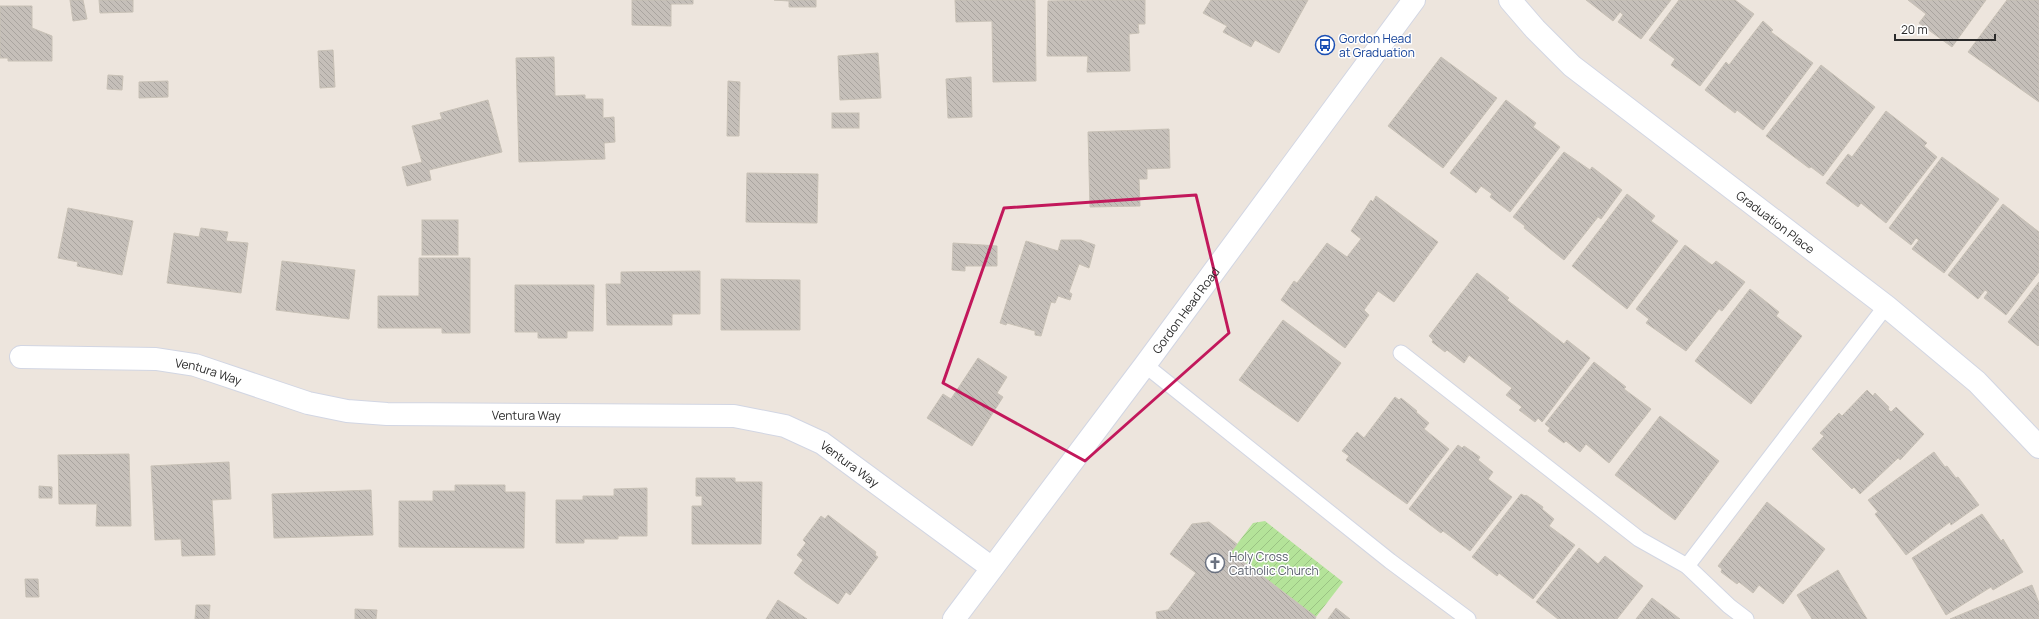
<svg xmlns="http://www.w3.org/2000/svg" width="2039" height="619" font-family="Manrope,sans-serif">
	<defs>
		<pattern id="garden-furrows" width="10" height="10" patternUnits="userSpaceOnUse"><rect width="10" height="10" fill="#b4e399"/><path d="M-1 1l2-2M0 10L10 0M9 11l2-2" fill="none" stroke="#9bc384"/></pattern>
		<pattern id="building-back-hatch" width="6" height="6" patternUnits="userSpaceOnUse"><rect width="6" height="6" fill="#c5bfb9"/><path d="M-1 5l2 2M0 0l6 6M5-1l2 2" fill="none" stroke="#a9a49f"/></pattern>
	</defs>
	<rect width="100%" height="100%" fill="#ede5dd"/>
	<polygon fill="url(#garden-furrows)" points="1265,521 1343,582 1316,617 1231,552 1253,523"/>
	<g fill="url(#building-back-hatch)" stroke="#c8c1b6">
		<polygon points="70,0 83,0 87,19 73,21"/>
		<polygon points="99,0 133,0 133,12 100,13"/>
		<polygon points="632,0 693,0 693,4 671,4 671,26 632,25"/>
		<polygon points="774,0 816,0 816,7 789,7 789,1"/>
		<polygon points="955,0 1035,0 1036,81 993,82 992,21 956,22"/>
		<polygon points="1096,0 1145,0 1145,24 1138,24 1139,33 1129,34 1130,71 1087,72 1088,56 1047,56 1048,1"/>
		<polygon points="1211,0 1308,0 1279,53 1255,40 1251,47 1223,32 1227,26 1203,13"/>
		<polygon points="1586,0 1671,0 1641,39 1618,22 1623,15 1620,12 1613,21"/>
		<polygon points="1679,0 1735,0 1754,14 1700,86 1671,65 1675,59 1649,40"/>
		<polygon points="1908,0 1986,0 1952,47 1919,23 1926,14"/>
		<polygon points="2007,0 2039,0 2039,102 1968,52"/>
		<polygon points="0,6 32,6 32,28 52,36 52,61 8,61 8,58 0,58"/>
		<polygon points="1763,21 1773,30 1771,32 1813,63 1763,130 1737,110 1735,113 1705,90 1726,62 1729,65"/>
		<polygon points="333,50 335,87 320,88 318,51"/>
		<polygon points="878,53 881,98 840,100 838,56"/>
		<polygon points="554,57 555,96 585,95 585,99 603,99 603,118 614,117 615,142 604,143 605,159 519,162 516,58"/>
		<polygon points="1441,57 1497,98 1443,168 1388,126"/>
		<polygon points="1821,65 1875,107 1823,176 1811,167 1809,168 1766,136"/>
		<polygon points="108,75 123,76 122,90 107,89"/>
		<polygon points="971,77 972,117 948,118 946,79"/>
		<polygon points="168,81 168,97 139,98 139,82"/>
		<polygon points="728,81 740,82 739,136 727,136"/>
		<polygon points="488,100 502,152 429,170 431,180 407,186 402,167 422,162 412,126 442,119 440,113"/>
		<polygon points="1506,100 1536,123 1533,127 1560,147 1510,212 1490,197 1492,194 1481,186 1476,193 1450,173"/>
		<polygon points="1886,111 1927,143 1924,146 1937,157 1886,223 1861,203 1858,207 1826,183 1848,154 1852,157"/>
		<rect x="832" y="113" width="27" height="15"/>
		<polygon points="1169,129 1170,168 1147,169 1147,179 1139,179 1140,206 1090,207 1088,132"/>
		<polygon points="1564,152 1590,170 1592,167 1622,190 1601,219 1598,217 1564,260 1524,228 1525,226 1513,217"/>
		<polygon points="1942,157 1999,199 1944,273 1912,249 1919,240 1916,238 1911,245 1889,228"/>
		<polygon points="747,173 818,174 817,223 746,222"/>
		<polygon points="1627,194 1655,216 1651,221 1678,241 1627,309 1572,266"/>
		<polygon points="1376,196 1438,242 1394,302 1378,291 1364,310 1369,315 1345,348 1281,300 1294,281 1297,283 1327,243 1347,257 1361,239 1351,231 1371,200 1373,202"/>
		<polygon points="2003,204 2039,232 2039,272 2006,315 1984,298 1988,292 1985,290 1978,299 1948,275"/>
		<polygon points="68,208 133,221 122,275 77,266 78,262 58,258"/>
		<rect x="422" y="220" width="36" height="35"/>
		<polygon points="201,228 228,232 226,241 248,243 241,293 167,283 174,233 199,237"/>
		<polygon points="1061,240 1081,240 1095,245 1089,268 1079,264 1069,292 1072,294 1070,300 1058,296 1055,303 1051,302 1041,336 1035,335 1035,331 1007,323 1006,325 1000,323 1026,241 1058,251"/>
		<polygon points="953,243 997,246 997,266 965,266 965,271 952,270"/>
		<polygon points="1685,245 1712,265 1716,261 1745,282 1722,311 1719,309 1686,351 1646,323 1649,319 1636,309"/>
		<polygon points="419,258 470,258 470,333 442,333 442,328 378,328 378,296 419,296"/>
		<polygon points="282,261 355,270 349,319 276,310"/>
		<polygon points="700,271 700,314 672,314 672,325 607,325 606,284 621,284 621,272"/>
		<polygon points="1477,273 1509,298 1507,300 1564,344 1567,340 1590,358 1542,422 1538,418 1535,422 1519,410 1522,407 1506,395 1512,388 1469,355 1464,363 1447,350 1445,352 1432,342 1433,340 1429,336"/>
		<polygon points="721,279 800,280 800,330 721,330"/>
		<polygon points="2039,282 2039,345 2038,346 2008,322"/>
		<polygon points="515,285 594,285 593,331 567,331 567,338 538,338 538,332 515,332"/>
		<polygon points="1750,289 1779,312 1776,316 1802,336 1751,404 1695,361"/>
		<polygon points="1283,320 1341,363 1298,422 1239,380"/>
		<polygon points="978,358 1007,377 997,393 1003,397 972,446 927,418 943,394 951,399"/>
		<polygon points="1594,362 1626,387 1624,389 1651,409 1609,463 1586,444 1580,452 1566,441 1564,443 1548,431 1550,428 1545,424"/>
		<polygon points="1867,390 1873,396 1875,393 1889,407 1888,409 1891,412 1896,407 1924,434 1900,460 1898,458 1860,494 1854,487 1852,489 1812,449 1824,436 1820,433 1839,413 1842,416"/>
		<polygon points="1395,397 1399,400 1401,398 1417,411 1416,412 1429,423 1424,429 1449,449 1407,504 1346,460 1349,456 1342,451 1357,432 1364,438"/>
		<polygon points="1660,416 1719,461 1675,520 1615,475"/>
		<polygon points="1458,445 1462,448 1464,446 1480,457 1478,460 1493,472 1488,479 1512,497 1470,551 1443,531 1441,533 1409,509"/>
		<polygon points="1934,452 1945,467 1947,466 1956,478 1958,477 1979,505 1951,525 1950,522 1906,555 1875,514 1878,512 1868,500"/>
		<polygon points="129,454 131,526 96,526 97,504 59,504 58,455"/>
		<polygon points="229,462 231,499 212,500 215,555 182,556 181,539 155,540 151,466"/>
		<polygon points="696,478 735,478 735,482 762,482 761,544 692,544 692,506 702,506 702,496 696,496"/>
		<polygon points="455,485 505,485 505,492 525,492 524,548 399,547 399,501 433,501 433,491 455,491"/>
		<polygon points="39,486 52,487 52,498 39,498"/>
		<polygon points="647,488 647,536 618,536 618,539 584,539 584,543 556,543 556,500 583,500 583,496 614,496 614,489"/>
		<polygon points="371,490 373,535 274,538 272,494"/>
		<polygon points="1521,494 1525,496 1526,495 1543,507 1542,509 1554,519 1549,526 1575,545 1533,599 1499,573 1497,576 1472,557"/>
		<polygon points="1767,502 1825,549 1783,604 1759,585 1753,593 1739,582 1737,584 1721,572 1722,569 1718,566"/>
		<polygon points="1982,514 2001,541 2003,539 2023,572 1993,590 1991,587 1946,615 1912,558"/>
		<polygon points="828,515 876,552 875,555 878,557 850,595 846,592 838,604 805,582 794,573 803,560 797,555 806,543 803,540 821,516 825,519"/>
		<polygon points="1209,522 1237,544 1231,552 1316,617 1315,619 1157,619 1156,612 1168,610 1196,573 1170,554 1192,524"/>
		<polygon points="1579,548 1598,564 1605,556 1643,586 1617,619 1558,619 1536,602"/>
		<polygon points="1838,570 1867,619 1812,619 1797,595"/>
		<polygon points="25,579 38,579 39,597 26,597"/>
		<polygon points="2032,585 2039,603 2039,619 1950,619"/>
		<polygon points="1652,598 1680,619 1636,619"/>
		<polygon points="778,600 807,619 766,619"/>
		<polygon points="196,605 210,605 209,619 195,619"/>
		<polygon points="1336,608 1350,619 1328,619"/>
		<polygon points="355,609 377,610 376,619 355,619"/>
	</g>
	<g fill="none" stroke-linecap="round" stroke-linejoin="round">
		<g stroke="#d2d6e3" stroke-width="17">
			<g id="service">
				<polyline points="1401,353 1639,539 1687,566 1729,606 1746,619"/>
				<polyline points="1145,365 1390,561 1468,619"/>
				<polyline points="1687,566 1886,306"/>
			</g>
		</g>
		<g stroke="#d2d6e3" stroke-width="24">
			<g id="minor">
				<path id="s1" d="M1510,0L1535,29L1572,66L1886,306L1977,382L2039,447"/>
				<path id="s2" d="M21,357L156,359L195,365L308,403L347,411L387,414L734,416L785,426L822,443L992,568"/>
			</g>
		</g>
		<g stroke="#d2d6e3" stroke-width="24">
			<g id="secondary">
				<path id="s3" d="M954,619L1145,365L1414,0"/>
			</g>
		</g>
		<use href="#service" stroke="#fff" stroke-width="15"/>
		<use href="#minor" stroke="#fff" stroke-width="22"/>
		<use href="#secondary" stroke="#fff" stroke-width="22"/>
	</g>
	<path fill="none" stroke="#c2185b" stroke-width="3" stroke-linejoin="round" d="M1196,195L1229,333L1085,461L943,383L1004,208Z"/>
	<defs>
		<g id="bus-ring" transform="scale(1)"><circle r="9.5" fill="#fff" stroke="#1a4fb4" stroke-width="1.5"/><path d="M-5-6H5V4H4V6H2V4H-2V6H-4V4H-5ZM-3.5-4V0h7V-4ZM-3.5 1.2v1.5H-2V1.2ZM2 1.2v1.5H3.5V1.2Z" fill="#1a4fb4"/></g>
		<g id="church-ring" transform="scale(1)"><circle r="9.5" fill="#fff" stroke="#6b7280" stroke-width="1.5"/><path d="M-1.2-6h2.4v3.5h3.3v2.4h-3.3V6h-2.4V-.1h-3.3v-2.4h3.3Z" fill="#6b7280"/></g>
	</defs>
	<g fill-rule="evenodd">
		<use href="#bus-ring" x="1325" y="45"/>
		<use href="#church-ring" x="1215" y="563"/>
	</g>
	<g text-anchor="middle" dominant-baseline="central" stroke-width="3" stroke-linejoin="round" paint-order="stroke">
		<g font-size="12" fill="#164399" stroke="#fff" text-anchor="start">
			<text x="1339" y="38">Gordon Head<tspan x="1339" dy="14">at Graduation</tspan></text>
		</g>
		<g font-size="12" fill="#2b2b2b" stroke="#fff">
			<text stroke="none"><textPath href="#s1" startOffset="347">Graduation Place</textPath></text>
			<text stroke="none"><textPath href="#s3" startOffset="386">Gordon Head Road</textPath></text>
			<text stroke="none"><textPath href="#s2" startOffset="189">Ventura Way</textPath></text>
			<text stroke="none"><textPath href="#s2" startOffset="513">Ventura Way</textPath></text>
			<text stroke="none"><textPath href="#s2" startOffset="848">Ventura Way</textPath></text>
		</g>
		<g font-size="12" fill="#5b616d" stroke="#fff" text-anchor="start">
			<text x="1229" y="556">Holy Cross<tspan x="1229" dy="14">Catholic Church</tspan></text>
		</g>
	</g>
	<path d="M1895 34v6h100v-6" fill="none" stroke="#2b2b2b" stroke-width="2"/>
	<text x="1901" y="34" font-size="12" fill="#2b2b2b" stroke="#ffffff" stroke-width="3" paint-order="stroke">20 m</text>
</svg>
